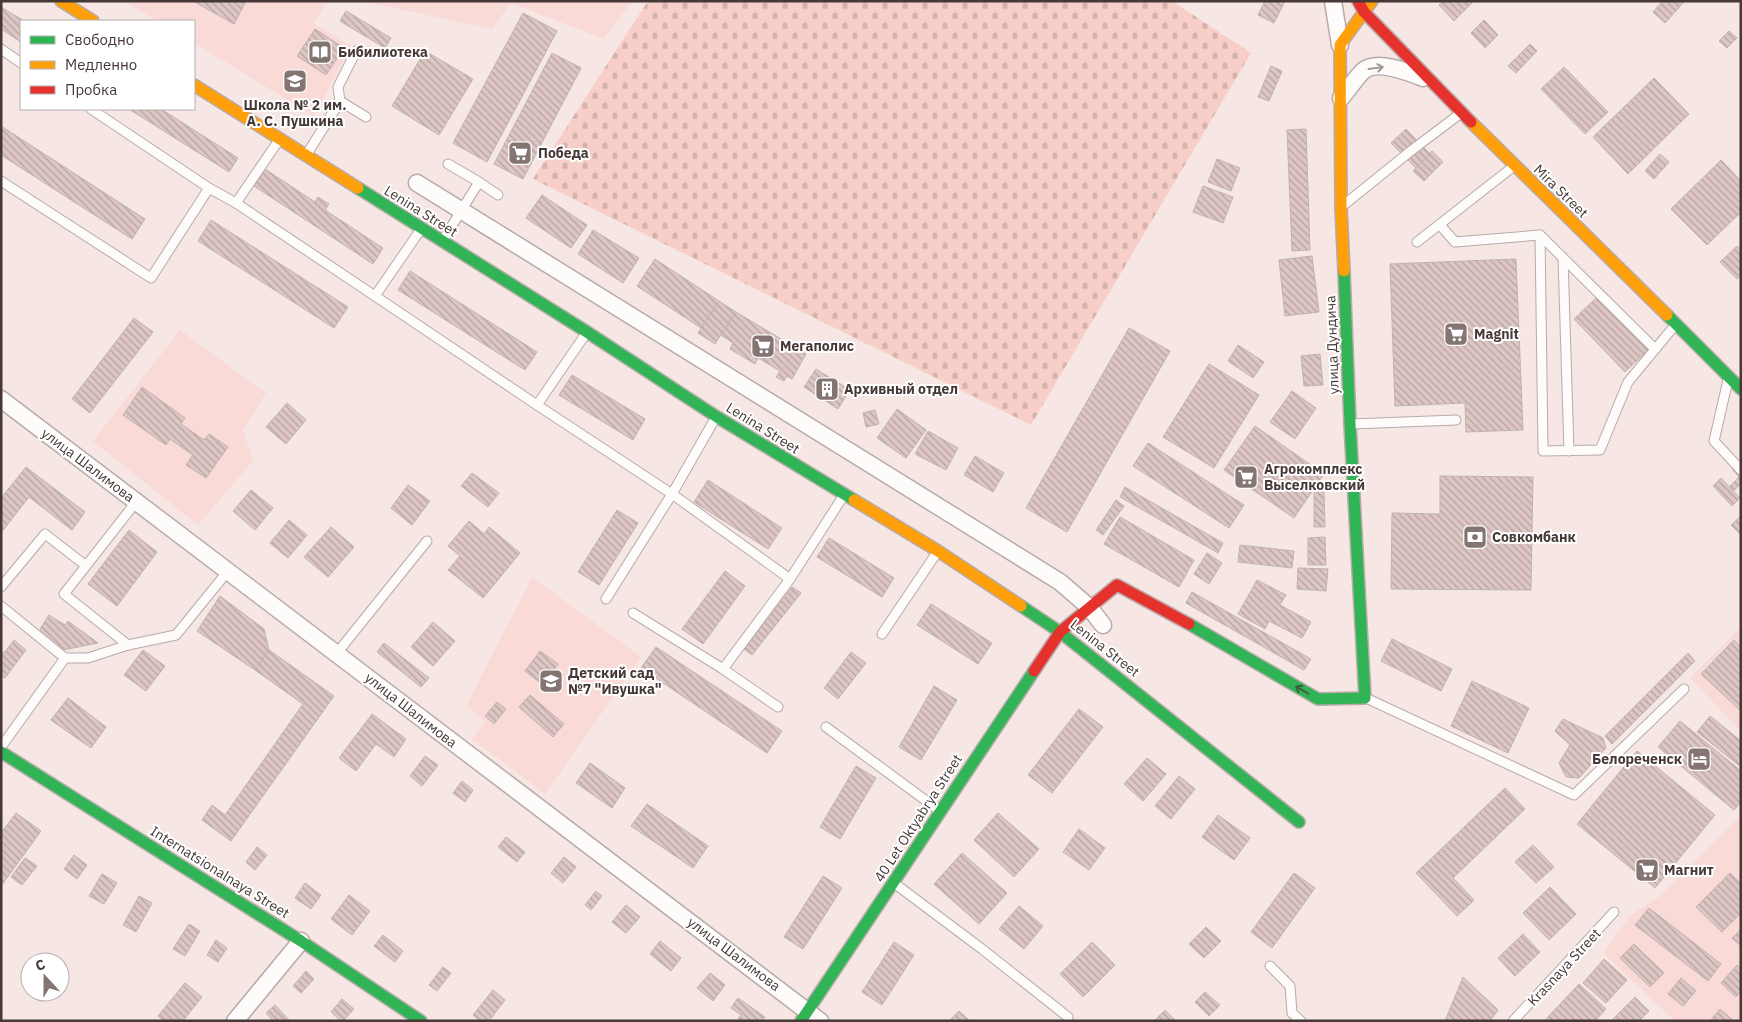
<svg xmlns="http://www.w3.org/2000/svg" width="1742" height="1022" font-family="'IBM Plex Sans',sans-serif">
	<defs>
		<pattern id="cemetery-stones" width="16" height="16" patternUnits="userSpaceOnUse" patternTransform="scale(1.25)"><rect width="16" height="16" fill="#f8cec8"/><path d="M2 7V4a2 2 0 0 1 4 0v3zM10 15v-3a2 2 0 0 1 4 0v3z" fill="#d6b2ac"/></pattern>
		<pattern id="building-back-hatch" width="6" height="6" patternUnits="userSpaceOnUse" patternTransform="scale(1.25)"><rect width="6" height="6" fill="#ddc6c3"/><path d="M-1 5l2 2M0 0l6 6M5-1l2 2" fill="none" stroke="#b5a29f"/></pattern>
	</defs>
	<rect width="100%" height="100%" fill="#f6e6e4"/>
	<g fill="#f9dad6">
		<polygon points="124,1 328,1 313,23 351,46 314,116 194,43 194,21 157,21"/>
		<polygon points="362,1 632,1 604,39 511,3 492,29"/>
		<polygon points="180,330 266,393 243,430 253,461 198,525 93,441"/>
		<polygon points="532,577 641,657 545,794 472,739 485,722 467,705"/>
		<polygon points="1741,627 1741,731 1690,678"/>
		<polygon points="1741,815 1741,1021 1675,1021 1603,953 1630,916 1660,896"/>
	</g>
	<polygon fill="url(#cemetery-stones)" points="648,1 1172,1 1251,53 1031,425 533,179"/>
	<g fill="url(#building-back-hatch)" stroke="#c0b3b1">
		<polygon points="193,1 246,1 234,24"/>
		<polygon points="1265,1 1285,1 1274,23 1258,15"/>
		<polygon points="1443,1 1474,1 1454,21 1439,5"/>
		<polygon points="1663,1 1685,1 1665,23 1653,12"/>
		<polygon points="1,7 24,21 21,21 21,42 1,29"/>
		<polygon points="346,11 391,38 385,48 340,21"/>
		<polygon points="523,13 557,31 487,162 453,143"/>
		<polygon points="1484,20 1498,35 1485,48 1471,33"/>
		<polygon points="315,29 344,48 326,75 297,56"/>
		<polygon points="1729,31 1737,38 1727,48 1719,41"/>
		<polygon points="1530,44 1537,51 1516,73 1508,66"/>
		<polygon points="425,51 473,79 439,135 392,106"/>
		<polygon points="552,53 581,68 523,179 494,164"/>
		<polygon points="1271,66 1282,71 1269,101 1258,97"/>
		<polygon points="1564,67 1608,112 1585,134 1541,89"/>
		<polygon points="1654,78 1689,114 1628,174 1593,137"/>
		<polygon points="129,109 161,109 238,158 229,172"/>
		<polygon points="1,126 145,219 132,239 1,155"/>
		<polygon points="1306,129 1310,250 1292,251 1287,130"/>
		<polygon points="1406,129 1435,159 1421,173 1391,143"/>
		<polygon points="1432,151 1443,162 1424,181 1413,171"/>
		<polygon points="1660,154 1669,162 1654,179 1645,171"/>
		<polygon points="1217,159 1240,168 1231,191 1208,182"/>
		<polygon points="1721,160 1741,181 1741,212 1707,245 1671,209"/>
		<polygon points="262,167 315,202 318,197 329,204 325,210 383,248 373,264 251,184"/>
		<polygon points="1203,186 1233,197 1223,223 1193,212"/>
		<polygon points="542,195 587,225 571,248 526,218"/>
		<polygon points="211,220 348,307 334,328 198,241"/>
		<polygon points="593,230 639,258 623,283 578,254"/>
		<polygon points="1737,246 1741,250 1741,276 1737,279 1720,262"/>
		<polygon points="1312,256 1319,312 1285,316 1279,260"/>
		<polygon points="655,259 719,301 701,328 637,286"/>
		<polygon points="1516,259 1523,430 1466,432 1465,403 1395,406 1390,264"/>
		<polygon points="410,271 537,352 525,370 398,290"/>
		<polygon points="1597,297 1648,350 1625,372 1574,319"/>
		<polygon points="719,301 736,312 715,344 698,333"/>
		<polygon points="736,312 806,354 792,379 787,376 784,381 776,377 780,371 758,358 755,364 730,349 733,343 721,335"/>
		<polygon points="134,318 153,332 90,413 72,399"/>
		<polygon points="1129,328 1170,351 1067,532 1026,508"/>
		<polygon points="1238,345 1264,362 1253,378 1228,361"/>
		<polygon points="1320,354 1323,385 1304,386 1301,356"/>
		<polygon points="1209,364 1259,395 1214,468 1163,437"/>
		<polygon points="816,369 850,390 838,409 804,387"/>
		<polygon points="572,375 645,419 633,440 559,395"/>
		<polygon points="142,387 185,418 181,424 204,440 209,434 228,447 206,478 186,465 193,455 170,439 166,445 123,415"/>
		<polygon points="1292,391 1316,408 1295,439 1270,422"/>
		<polygon points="287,403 306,420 286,444 266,427"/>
		<polygon points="897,409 926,430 906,458 877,438"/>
		<polygon points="875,410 879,424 866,427 863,413"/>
		<polygon points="1255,426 1324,474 1294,518 1224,470"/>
		<polygon points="928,431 958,448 946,470 915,454"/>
		<polygon points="1148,443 1244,505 1229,528 1133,466"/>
		<polygon points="975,456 1004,473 993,492 964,475"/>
		<polygon points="1741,461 1741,484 1731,493 1727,489 1739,477 1732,469"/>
		<polygon points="26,467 85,512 72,530 29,497 1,533 1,498"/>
		<polygon points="472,473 499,493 488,507 461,486"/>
		<polygon points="1440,476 1533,477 1531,590 1391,589 1392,513 1440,514"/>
		<polygon points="1721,478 1740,498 1732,506 1713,486"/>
		<polygon points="708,480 782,528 768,549 694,502"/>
		<polygon points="408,485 430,501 412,525 391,508"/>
		<polygon points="1125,487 1223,543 1218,553 1120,497"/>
		<polygon points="251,490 273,508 255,530 233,511"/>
		<polygon points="1314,492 1324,492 1325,527 1314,527"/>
		<polygon points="1116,500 1124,506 1103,535 1096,530"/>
		<polygon points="617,510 638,523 599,585 578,572"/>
		<polygon points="1741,516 1741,535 1731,525"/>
		<polygon points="1120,517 1194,560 1179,587 1104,544"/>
		<polygon points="289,520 307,535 288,558 270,543"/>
		<polygon points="469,521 484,534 489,527 520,553 483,598 448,570 460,556 448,546"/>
		<polygon points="331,527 354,547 328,577 304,557"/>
		<polygon points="129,530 157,552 117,606 88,584"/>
		<polygon points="1325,537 1326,565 1308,565 1308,538"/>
		<polygon points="829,538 894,578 882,597 817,557"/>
		<polygon points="1240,545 1294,551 1292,568 1238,562"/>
		<polygon points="1207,553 1222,563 1209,584 1194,574"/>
		<polygon points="1298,568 1328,569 1326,591 1297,589"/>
		<polygon points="725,571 745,586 703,644 682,629"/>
		<polygon points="1257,580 1286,595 1280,605 1311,622 1302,638 1269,621 1265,629 1238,614"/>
		<polygon points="792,587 801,593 752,655 744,649"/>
		<polygon points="1192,592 1311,659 1304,670 1186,603"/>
		<polygon points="220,596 264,629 269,650 255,670 197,631"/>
		<polygon points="931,604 992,643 978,664 917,625"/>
		<polygon points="49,615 65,625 68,621 98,643 63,650 42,637 40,629"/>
		<polygon points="433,622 455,641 433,666 411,647"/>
		<polygon points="1392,639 1452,669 1441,691 1381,661"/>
		<polygon points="14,640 26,650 5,678 1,676 1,652 4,653"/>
		<polygon points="1734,640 1741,647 1741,711 1701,674"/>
		<polygon points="384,643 429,678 421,687 377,652"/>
		<polygon points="656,647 782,731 767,753 641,668"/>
		<polygon points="143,650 165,666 146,691 124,675"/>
		<polygon points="269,650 334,696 231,841 202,820 212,805 225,815 303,704 255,670"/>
		<polygon points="540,651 558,664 543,685 525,671"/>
		<polygon points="851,652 866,663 838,699 824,688"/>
		<polygon points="1688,653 1695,661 1612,744 1605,736"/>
		<polygon points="1472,681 1529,708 1508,753 1451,726"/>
		<polygon points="934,686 957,700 921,760 899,747"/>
		<polygon points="530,695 564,724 553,737 519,707"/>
		<polygon points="68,698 106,727 91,748 51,720"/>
		<polygon points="497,702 506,709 494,724 485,716"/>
		<polygon points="1079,709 1103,727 1052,793 1028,775"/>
		<polygon points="372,714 406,739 394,757 376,744 356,771 339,758"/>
		<polygon points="1710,716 1741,741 1741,767 1697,732"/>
		<polygon points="1563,719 1603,738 1606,748 1579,778 1566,777 1559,763 1570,745 1555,731"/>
		<polygon points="1680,721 1741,771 1741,802 1734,810 1658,747"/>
		<polygon points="1637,751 1715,815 1655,888 1577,824"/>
		<polygon points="425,756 438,765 422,786 410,776"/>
		<polygon points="1147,758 1166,774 1143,801 1124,784"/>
		<polygon points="590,763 625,788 612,808 576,783"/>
		<polygon points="856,766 876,778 840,839 820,827"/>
		<polygon points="1179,776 1195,789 1171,819 1155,806"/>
		<polygon points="462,781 473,790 465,802 453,793"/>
		<polygon points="1505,788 1525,809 1453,878 1474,900 1457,916 1416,873"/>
		<polygon points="647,804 708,846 693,868 631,826"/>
		<polygon points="16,813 41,831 1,886 1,833"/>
		<polygon points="998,813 1039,849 1014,877 974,840"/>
		<polygon points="1218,815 1250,838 1234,860 1202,837"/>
		<polygon points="1079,829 1105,848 1089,870 1063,852"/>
		<polygon points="506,837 525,852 517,862 498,847"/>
		<polygon points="1533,845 1554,867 1536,883 1515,862"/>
		<polygon points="257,847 267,855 255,870 246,862"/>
		<polygon points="962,853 1007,893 979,924 934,884"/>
		<polygon points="74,855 87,865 77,879 64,869"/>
		<polygon points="564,857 576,867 563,883 551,873"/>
		<polygon points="25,858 37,866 22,885 11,877"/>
		<polygon points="1294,873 1315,888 1272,948 1251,932"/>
		<polygon points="1730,873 1741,884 1741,913 1722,932 1696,907"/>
		<polygon points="102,874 117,883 104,904 89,896"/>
		<polygon points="823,876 842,888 803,949 784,937"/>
		<polygon points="305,883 321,895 311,909 295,898"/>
		<polygon points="1550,887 1576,914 1549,940 1523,913"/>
		<polygon points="596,891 602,896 591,910 585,905"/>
		<polygon points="349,895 370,911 352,935 331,919"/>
		<polygon points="139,896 152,903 136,932 123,925"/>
		<polygon points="626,905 640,917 626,933 612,922"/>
		<polygon points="1019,906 1043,926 1024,949 999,929"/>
		<polygon points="1649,908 1721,964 1708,981 1635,925"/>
		<polygon points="189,924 200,931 185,956 173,949"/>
		<polygon points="1206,927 1221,941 1204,958 1189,944"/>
		<polygon points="1741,929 1741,946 1732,938"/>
		<polygon points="1523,934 1540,952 1515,976 1498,958"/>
		<polygon points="383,935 403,951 395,962 374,946"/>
		<polygon points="216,940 227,948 218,962 207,955"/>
		<polygon points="660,941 681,958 671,971 650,954"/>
		<polygon points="894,942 914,955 882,1005 862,992"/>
		<polygon points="1092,942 1115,965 1083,997 1060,974"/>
		<polygon points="1634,944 1664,973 1650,987 1620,958"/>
		<polygon points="1604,959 1627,980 1606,1003 1583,983"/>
		<polygon points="1737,965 1741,969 1741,991 1736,997 1721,983"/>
		<polygon points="443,967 451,973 437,991 429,985"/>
		<polygon points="306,971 314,979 301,993 293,986"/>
		<polygon points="710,973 725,985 713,1001 697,988"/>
		<polygon points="1463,977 1498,1010 1490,1021 1445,1021"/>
		<polygon points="1681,978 1696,991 1683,1006 1668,994"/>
		<polygon points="185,983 202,997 183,1021 164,1021 158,1016"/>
		<polygon points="1579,984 1606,1009 1595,1021 1544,1021"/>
		<polygon points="493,990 505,1000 489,1021 480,1021 473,1015"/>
		<polygon points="1205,992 1220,1005 1209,1016 1195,1002"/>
		<polygon points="1635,997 1649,1011 1639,1021 1614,1021 1613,1019"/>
		<polygon points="738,998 765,1017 762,1021 737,1021 741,1015 731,1008"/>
		<polygon points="342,999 354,1009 343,1021 341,1021 331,1012"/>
		<polygon points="275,1005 290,1021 273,1021 266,1013"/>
		<polygon points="1720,1009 1734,1021 1710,1021"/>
		<polygon points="1165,1010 1176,1021 1154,1021"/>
		<polygon points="959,1011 970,1021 949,1021"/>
	</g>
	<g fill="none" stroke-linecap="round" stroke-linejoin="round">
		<g stroke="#b8aba9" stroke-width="11">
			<g id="lane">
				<polyline points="1,49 21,63"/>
				<polyline points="340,101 338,87 356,51"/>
				<polyline points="91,109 209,188"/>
				<polyline points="279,140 236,203 375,296"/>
				<polyline points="307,154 340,101 366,117"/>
				<polyline points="448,164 479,182"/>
				<polyline points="1,181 151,278 209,188 236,203"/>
				<polyline points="1345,204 1412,150 1461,113"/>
				<polyline points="1440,225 1455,242 1540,235 1655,349"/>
				<polyline points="421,229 375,296 537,405 587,332"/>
				<polyline points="1540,235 1543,451 1600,450 1628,382 1676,324"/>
				<polyline points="443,240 479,182 498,195"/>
				<polyline points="1417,242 1514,166"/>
				<polyline points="1563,258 1569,451"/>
				<polyline points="1728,380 1714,441 1741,470"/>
				<polyline points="537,405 672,494 790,579 844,495"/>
				<polyline points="1351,424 1456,420"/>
				<polyline points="1,587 45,534 85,565"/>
				<polyline points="606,599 672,494 716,417"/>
				<polyline points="1,606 65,658"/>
				<polyline points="633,613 723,669 790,579"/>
				<polyline points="882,634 938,551"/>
				<polyline points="128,645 64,594 136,502"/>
				<polyline points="337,653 427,541"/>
				<polyline points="723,669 778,707"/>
				<polyline points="1366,698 1574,795 1684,689"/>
				<polyline points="826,727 940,811"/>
				<polyline points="1,747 65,658 88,658 128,645 176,635 228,571"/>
				<polyline points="894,883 982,949 1068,1017"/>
				<polyline points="1270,966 1290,986 1292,1013 1301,1021"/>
				<polyline points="1513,1021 1614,912"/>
			</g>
		</g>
		<g stroke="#b8aba9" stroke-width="19">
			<g id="street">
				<polyline points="1333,1 1340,45"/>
				<path d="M1341,98C1348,90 1355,79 1363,71C1377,59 1408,72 1423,78"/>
				<polyline points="417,183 1060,582 1089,607 1103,625"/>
				<polyline points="1,399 820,1021"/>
				<polyline points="235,1021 301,941"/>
			</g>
		</g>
		<g stroke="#b8aba9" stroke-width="14">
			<g id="fast">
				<polyline points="358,188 587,332 717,417 854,500"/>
				<polyline points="1667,315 1741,389"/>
				<polyline points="1021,606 1060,632 1299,822"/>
				<polyline points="1189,624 1318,699 1365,698 1350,424 1344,271"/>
				<polyline points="1,752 301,941 421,1021"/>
				<polyline points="801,1021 1034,671"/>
			</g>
		</g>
		<g stroke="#b8aba9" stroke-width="14">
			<g id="slow">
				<polyline points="61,1 93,21"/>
				<polyline points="194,85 358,188"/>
				<polyline points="1471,122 1667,315"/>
				<polyline points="1344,271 1341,207 1340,45 1372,1"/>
				<polyline points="854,500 938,551 1021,606"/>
			</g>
		</g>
		<g stroke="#b8aba9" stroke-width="14">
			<g id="jam">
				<polyline points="1358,1 1364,12 1471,122"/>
				<polyline points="1034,671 1060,632 1117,585 1189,624"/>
			</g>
		</g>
		<use href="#lane" stroke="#fefbfb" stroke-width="9"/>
		<use href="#street" stroke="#fefbfb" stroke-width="16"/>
		<use href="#fast" stroke="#30b455" stroke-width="11"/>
		<use href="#slow" stroke="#ff9f0a" stroke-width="11"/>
		<use href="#jam" stroke="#e5322d" stroke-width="11"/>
	</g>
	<defs><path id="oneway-shaft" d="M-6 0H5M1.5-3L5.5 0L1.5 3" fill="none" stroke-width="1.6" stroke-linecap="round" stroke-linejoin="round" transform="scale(1.25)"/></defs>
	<use stroke="#a29a98" href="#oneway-shaft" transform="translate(1376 68) rotate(-8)"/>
	<use stroke="#3f5d3f" href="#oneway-shaft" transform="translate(1302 690) rotate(-150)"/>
	<defs>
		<g id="library-square" transform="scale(1.25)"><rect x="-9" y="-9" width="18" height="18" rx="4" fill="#847573" stroke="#fff"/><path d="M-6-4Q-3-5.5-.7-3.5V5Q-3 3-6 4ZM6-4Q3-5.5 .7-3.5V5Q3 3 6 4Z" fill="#fff"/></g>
		<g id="school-square" transform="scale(1.25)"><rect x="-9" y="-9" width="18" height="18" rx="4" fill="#847573" stroke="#fff"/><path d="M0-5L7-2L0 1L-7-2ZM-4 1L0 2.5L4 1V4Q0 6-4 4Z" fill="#fff"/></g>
		<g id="supermarket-square" transform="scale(1.25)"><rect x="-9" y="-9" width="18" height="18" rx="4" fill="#847573" stroke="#fff"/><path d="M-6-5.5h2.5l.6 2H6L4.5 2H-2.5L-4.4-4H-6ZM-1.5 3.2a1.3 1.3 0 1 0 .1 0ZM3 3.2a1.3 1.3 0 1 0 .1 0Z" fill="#fff"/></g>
		<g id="building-square" transform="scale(1.25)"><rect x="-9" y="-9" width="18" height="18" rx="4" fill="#847573" stroke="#fff"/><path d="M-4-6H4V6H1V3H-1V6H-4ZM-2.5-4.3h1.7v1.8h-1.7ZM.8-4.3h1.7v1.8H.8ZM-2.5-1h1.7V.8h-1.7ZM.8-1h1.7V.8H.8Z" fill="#fff"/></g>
		<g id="bank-square" transform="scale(1.25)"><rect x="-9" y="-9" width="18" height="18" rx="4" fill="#847573" stroke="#fff"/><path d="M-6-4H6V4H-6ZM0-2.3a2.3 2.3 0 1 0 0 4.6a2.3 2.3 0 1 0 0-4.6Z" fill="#fff"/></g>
		<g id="hotel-square" transform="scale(1.25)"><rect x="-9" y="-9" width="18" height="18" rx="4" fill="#847573" stroke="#fff"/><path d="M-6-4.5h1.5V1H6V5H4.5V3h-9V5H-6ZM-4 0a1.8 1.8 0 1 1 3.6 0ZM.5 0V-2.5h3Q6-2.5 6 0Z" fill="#fff"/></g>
	</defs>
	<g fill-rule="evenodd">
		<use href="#library-square" x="320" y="52"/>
		<use href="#school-square" x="295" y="81"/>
		<use href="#supermarket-square" x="520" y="153"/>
		<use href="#supermarket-square" x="1456" y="334"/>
		<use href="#supermarket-square" x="763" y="346"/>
		<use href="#building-square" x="827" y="389"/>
		<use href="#supermarket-square" x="1246" y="477"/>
		<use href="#bank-square" x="1475" y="537"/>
		<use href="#school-square" x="551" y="681"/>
		<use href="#hotel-square" x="1699" y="759"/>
		<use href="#supermarket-square" x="1647" y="870"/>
	</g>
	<g text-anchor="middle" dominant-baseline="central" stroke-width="4" stroke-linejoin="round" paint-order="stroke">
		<g font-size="14" font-weight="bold" fill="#463836" stroke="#fff" text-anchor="start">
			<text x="338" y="52">Бибилиотека</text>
			<text x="295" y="105" text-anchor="middle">Школа № 2 им.<tspan x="295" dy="16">А. С. Пушкина</tspan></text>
			<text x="538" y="153">Победа</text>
			<text x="1474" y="334">Magnit</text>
			<text x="780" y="346">Мегаполис</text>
			<text x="844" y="389">Архивный отдел</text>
			<text x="1264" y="469">Агрокомплекс<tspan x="1264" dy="16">Выселковский</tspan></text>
			<text x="1492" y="537">Совкомбанк</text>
			<text x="568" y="673">Детский сад<tspan x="568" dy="16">№7 "Ивушка"</tspan></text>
			<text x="1682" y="759" text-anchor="end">Белореченск</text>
			<text x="1664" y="870">Магнит</text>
		</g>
		<g font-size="14" fill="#463836" stroke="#fff">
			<text transform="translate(1561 191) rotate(44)">Mira Street</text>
			<text transform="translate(421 211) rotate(32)">Lenina Street</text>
			<text transform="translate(1332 345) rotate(-92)">улица Дундича</text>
			<text transform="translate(763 428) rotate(32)">Lenina Street</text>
			<text transform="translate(88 465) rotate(37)">улица Шалимова</text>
			<text transform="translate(1105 648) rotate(38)">Lenina Street</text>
			<text transform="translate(411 710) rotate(38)">улица Шалимова</text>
			<text transform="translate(918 818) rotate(-57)">40 Let Oktyabrya Street</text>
			<text transform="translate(220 872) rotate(32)">Internatsionalnaya Street</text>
			<text transform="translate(734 954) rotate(37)">улица Шалимова</text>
			<text transform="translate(1564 967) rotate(-47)">Krasnaya Street</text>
		</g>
	</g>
	<rect width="1742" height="1022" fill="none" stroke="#463836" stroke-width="5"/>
	<rect x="20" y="20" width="175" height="90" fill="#ffffff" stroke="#b5afaf"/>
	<rect x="30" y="36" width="25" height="8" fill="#30b455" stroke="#b5afaf"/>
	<text x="65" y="45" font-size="15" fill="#463836">Свободно</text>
	<rect x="30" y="61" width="25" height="8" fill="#ff9f0a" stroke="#b5afaf"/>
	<text x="65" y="70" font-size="15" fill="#463836">Медленно</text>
	<rect x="30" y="86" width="25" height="8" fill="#e5322d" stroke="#b5afaf"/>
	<text x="65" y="95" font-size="15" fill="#463836">Пробка</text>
	<g transform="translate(45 977) rotate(339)"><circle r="24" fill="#ffffff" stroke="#b5afaf"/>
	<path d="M0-4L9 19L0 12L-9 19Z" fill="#847573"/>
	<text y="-8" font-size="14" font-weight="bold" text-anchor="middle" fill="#463836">С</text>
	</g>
</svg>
